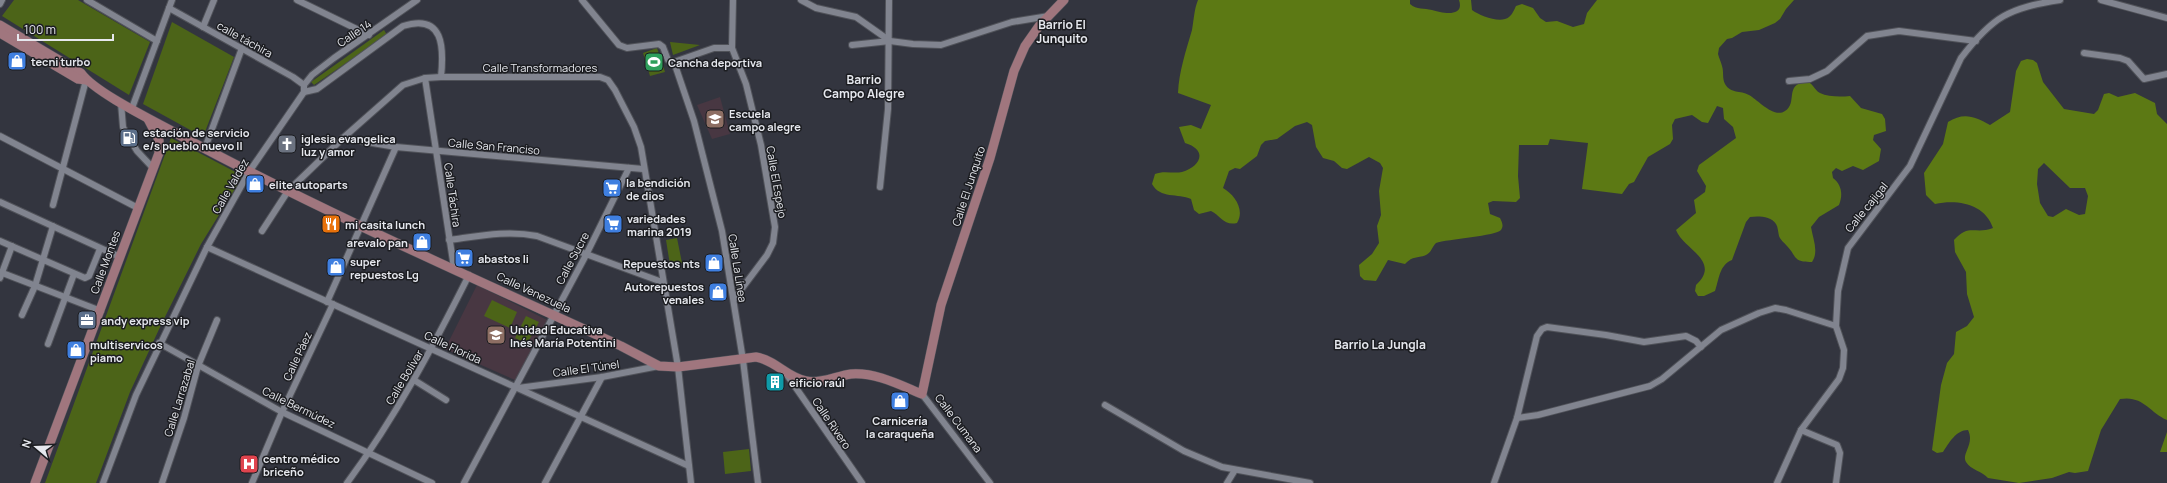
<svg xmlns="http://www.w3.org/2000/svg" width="2167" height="483" font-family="Manrope,sans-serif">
	<rect width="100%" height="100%" fill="#33353f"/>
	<g fill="#483742">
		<polygon points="720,97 730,134 712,139 697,105"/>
		<polygon points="477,285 547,320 515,380 445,349"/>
	</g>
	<g fill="#4c6418">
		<polygon points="14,0 78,0 150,42 129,95 2,16"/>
		<polygon points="172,22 234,57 203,137 143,104"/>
		<polygon points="384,30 387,35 314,85 311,82"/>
		<polygon points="670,42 700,45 673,55"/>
		<polygon points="657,48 665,72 650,76 643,53"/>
		<polygon points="171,138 243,176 201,244 161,325 130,392 96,483 45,483"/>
		<polygon points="677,238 682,263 670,265 666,240"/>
		<polygon points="492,300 517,312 510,328 484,316"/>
		<polygon points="526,316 539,322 527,344 515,338"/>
		<polygon points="749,449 751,471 725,474 723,452"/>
	</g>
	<g fill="#5c7914" fill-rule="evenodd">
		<path d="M1198,0H1410V4C1417,10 1424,8 1432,10C1442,13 1465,18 1459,0H1471L1472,10C1480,16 1501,24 1509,17C1512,15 1514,10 1516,6L1522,4L1533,8L1540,18L1546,22L1557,21L1573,27L1584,24L1587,13L1597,0H1794L1786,9L1780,19L1775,23L1759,30L1742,32L1732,38L1727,39L1719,48L1718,54C1719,58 1721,62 1722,66C1724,72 1722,78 1725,84C1731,94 1740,90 1749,95C1757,99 1774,119 1785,111C1798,103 1784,84 1806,82C1813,82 1814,90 1820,93C1828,97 1841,97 1850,96L1861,108L1882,114L1885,119L1886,131L1874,135L1873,140L1881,149L1879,161L1863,170L1853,166L1842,171L1836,168L1832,172L1833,178C1842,185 1843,195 1839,205L1819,217L1811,227C1813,239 1819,252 1812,262C1792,262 1797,256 1787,246C1784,242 1781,241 1779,236C1778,232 1778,227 1776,224C1771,216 1758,216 1750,217L1746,222L1732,260C1719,265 1719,280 1715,291L1704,296H1698L1695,291L1696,285C1722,261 1683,249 1676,230L1696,213L1694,200L1705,192L1706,186L1697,171L1699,165L1736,138L1733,127L1724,119L1723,108L1717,106L1708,123L1702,122L1692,115L1675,119L1672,125L1673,139L1670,144L1648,157L1634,182L1629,184L1622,194L1582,189L1588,143L1550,139L1548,145H1519L1518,176L1520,198L1516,202L1493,201L1488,203L1490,214L1500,218C1502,222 1504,226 1501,230C1497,236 1447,239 1436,243C1432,247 1431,253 1426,255C1416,259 1414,255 1405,264L1388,260L1376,281L1364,280L1360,276L1359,265L1372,254L1379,243L1377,226L1381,215L1379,191L1383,168L1380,163L1369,157L1347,169L1342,168L1334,161L1323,158L1316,147L1312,125L1307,122L1295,126L1277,139L1265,141L1261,145L1257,156L1240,169L1235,168L1229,171L1223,188C1235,195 1245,210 1237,223C1224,226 1221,216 1211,211L1199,214L1194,210L1191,199C1178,193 1160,199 1152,184L1155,174C1164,170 1173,174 1182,172C1201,166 1208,150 1185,143L1179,127L1191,125L1201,129L1211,105L1178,93C1179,71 1186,51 1192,30C1194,19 1194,10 1198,0Z"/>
		<path d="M2027,59L2033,60L2037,63L2043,82L2064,109L2094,114L2098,110L2104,94L2109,93L2118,97L2135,93L2155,103L2157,114L2167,124V420C2149,412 2143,395 2120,399L2101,430L2088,471L2075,473L2069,472L2052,478L2019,483L1988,478C1982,471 1971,470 1966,462C1961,454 1975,444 1968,430C1956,430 1949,443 1943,452L1937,453L1932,450L1941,385L1947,363L1954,354L1956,332L1967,326L1974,317L1967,294L1966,272L1955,252L1954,240C1969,223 1975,235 1993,228C1985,204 1958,199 1935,204L1926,195L1924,173L1943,144L1948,122C1963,112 1975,116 1990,125L2010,112L2016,71L2021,61ZM2044,163L2070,188H2085L2088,196L2085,214L2079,215L2066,209L2053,217L2048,216L2040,203L2037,184L2038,169Z"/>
		<polygon points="2167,432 2167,452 2160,452"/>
	</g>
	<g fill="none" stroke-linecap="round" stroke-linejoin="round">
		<g stroke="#505259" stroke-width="8">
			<g id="street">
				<polyline points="87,0 157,41"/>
				<polyline points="297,0 369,35"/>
				<polyline points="582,0 619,45 627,48 659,44 663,47 668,60 674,62"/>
				<polyline points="801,0 816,8 856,17 890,41 913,44 941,45 1012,22 1049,16"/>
				<polyline points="2101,0 2167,18"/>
				<polyline points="0,4 2,0"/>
				<polyline points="169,8 293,77 304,85 304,92"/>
				<polyline points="203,27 214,0"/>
				<polyline points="852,45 890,41"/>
				<polyline points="732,48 733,0"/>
				<polyline points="2084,53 2120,58 2128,61 2144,79 2167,74"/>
				<polyline points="674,62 694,121 722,231 743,360 758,483"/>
				<polyline points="674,62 714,48 732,48 746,84 761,145 775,227 773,243 767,255 734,299"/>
				<polyline points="425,78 454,268"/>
				<polyline points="1789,81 1810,79 1827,71 1867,36 1899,31 1976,41"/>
				<polyline points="304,85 312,75 334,58 417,0"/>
				<polyline points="121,103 123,127 127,135"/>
				<polyline points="132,108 172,0"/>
				<polyline points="0,136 138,208"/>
				<polyline points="343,138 396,147 643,169"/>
				<polyline points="131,141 137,151 153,168"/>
				<polyline points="205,148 242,48"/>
				<polyline points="880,187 888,109 889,0"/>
				<polyline points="0,202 120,257"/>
				<polyline points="53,205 86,80"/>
				<polyline points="262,231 288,191 343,138 403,85 425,78 441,77 600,77 608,80 615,90 634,127 641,147 678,367 691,483"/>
				<path d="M449,240C479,236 507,230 537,236L662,282"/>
				<polyline points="0,241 85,278 89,276 100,249"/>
				<polyline points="207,247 689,466"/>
				<polyline points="0,272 101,311"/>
				<polyline points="0,278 12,246"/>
				<polyline points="327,302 396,147"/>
				<polyline points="22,315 35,286 53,226"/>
				<polyline points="159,343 282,412 432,483"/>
				<polyline points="48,344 74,274"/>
				<polyline points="787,375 862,483"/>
				<polyline points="414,380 446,400"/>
				<polyline points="518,388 602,377 659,366"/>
				<polyline points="922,394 990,483"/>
				<polyline points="1105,405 1184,451 1222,467 1310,483"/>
				<polyline points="1517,418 1538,415 1650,386 1662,379 1721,330 1759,313 1775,308 1786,310 1836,326"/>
				<polyline points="1801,430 1837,445 1840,453 1836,483"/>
				<path d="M103,483L136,395L207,247L249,172L304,92L317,89L403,26C444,13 444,48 441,77"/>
				<polyline points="162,483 184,418 198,366 217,320"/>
				<polyline points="252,483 282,412 333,304"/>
				<path d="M347,483C395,418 433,347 469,275"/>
				<polyline points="464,483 586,255 629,168"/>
				<polyline points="545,483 602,377"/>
				<polyline points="1227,483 1235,470"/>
				<polyline points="1494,483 1517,418 1537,336 1542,329 1547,327 1606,335 1644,342 1686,336 1696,341 1701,347"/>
				<path d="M1777,483L1801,430L1839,379L1843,368L1844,350L1836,326L1838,291L1848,248L1910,166L1961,58C1993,16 2009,8 2060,0"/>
			</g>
		</g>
		<g stroke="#505259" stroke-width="10">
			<g id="secondary">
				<path d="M0,25L81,73C95,93 158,123 181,136C325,213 473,278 621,346L659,366L678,367L756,357C777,361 786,377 806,381C821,384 836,376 851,374C875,372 900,385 922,394L941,305L990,158L1014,71L1025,46L1039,26L1064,0"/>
				<polyline points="0,33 78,79 86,80"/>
				<polyline points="35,483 159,153 159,140 148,119"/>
			</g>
		</g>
		<use href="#street" stroke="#81848f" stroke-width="6"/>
		<use href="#secondary" stroke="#a0767e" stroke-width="9"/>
	</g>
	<defs>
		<g id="shop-square" transform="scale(1)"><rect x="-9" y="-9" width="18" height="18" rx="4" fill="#3f7fe0" stroke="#1c1d21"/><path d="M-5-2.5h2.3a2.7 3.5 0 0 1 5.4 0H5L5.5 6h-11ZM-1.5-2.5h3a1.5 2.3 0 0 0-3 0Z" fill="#fff"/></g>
		<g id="stadium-square" transform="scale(1)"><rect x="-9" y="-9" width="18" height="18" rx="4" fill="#2e9e5b" stroke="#1c1d21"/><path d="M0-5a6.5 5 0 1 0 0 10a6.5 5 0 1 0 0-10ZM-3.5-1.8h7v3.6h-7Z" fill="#fff"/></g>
		<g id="school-square" transform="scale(1)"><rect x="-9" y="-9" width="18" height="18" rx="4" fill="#8d6e63" stroke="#1c1d21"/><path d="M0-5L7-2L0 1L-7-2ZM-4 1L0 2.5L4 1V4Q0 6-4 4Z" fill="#fff"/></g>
		<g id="fuel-square" transform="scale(1)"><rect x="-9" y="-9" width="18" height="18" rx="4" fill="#5c6f8a" stroke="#1c1d21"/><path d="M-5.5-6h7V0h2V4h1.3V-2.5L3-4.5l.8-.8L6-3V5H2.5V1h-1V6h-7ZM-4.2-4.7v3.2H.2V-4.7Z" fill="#fff"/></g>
		<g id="church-square" transform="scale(1)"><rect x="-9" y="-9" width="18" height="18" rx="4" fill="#6b7280" stroke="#1c1d21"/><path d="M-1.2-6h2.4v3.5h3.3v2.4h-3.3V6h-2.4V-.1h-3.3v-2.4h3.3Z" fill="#fff"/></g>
		<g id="supermarket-square" transform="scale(1)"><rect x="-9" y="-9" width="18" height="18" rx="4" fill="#3f7fe0" stroke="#1c1d21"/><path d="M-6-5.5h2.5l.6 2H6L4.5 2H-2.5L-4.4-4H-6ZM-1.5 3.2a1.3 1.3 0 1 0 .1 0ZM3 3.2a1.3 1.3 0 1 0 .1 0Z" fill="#fff"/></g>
		<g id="restaurant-square" transform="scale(1)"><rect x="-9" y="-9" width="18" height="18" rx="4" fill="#e8710a" stroke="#1c1d21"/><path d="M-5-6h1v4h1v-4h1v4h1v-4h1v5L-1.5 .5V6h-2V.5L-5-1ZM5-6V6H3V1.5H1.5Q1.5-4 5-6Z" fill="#fff"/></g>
		<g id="office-square" transform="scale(1)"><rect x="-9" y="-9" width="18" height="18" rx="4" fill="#5c6f8a" stroke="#1c1d21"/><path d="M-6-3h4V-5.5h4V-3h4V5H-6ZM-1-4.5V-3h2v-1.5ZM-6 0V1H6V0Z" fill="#fff"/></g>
		<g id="building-square" transform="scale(1)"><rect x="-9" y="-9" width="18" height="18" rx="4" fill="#0f9aa8" stroke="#1c1d21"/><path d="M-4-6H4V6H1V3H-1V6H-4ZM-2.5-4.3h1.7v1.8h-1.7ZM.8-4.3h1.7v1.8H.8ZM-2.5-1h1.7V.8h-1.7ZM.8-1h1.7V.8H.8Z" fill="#fff"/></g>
		<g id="hospital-square" transform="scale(1)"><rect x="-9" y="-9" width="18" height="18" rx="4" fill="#e0444e" stroke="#1c1d21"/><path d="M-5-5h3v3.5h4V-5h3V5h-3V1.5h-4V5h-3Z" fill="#fff"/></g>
	</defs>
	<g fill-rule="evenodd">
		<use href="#shop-square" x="17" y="61"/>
		<use href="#stadium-square" x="654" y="62"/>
		<use href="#school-square" x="715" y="119"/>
		<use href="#fuel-square" x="129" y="138"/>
		<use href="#church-square" x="287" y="144"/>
		<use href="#shop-square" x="255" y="184"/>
		<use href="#supermarket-square" x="612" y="188"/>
		<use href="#restaurant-square" x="331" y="224"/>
		<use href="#supermarket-square" x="613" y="224"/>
		<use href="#shop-square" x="422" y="242"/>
		<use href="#supermarket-square" x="464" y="258"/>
		<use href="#shop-square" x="714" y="263"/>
		<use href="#shop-square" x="336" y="267"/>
		<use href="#shop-square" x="718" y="292"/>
		<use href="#office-square" x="87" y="320"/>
		<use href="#school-square" x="496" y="335"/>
		<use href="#shop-square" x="76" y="350"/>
		<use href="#building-square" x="775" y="382"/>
		<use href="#shop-square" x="900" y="401"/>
		<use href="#hospital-square" x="249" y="464"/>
	</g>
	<g text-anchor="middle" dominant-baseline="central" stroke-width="3" stroke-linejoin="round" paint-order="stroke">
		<g font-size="11" fill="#e6e8ee" stroke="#1c1d21">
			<text transform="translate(354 33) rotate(-34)">Calle 14</text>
			<text transform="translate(245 39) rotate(29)">calle táchira</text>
			<text x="540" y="67">Calle Transformadores</text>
			<text transform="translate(494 146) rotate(5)">Calle San Franciso</text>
			<text transform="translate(777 182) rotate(80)">Calle El Espejo</text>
			<text transform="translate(230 186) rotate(-60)">Calle Valdez</text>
			<text transform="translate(968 186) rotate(-72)">Calle El Junquito</text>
			<text transform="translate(453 195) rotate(82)">Calle Táchira</text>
			<text transform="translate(1866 207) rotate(-51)">Calle cajigal</text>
			<text transform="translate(572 258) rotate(-62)">Calle Sucre</text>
			<text transform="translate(105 262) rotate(-70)">Calle Montes</text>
			<text transform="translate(738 268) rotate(81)">Calle La Línea</text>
			<text transform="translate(534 292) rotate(25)">Calle Venezuela</text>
			<text transform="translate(453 347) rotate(25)">Calle Florida</text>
			<text transform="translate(297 356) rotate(-65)">Calle Páez</text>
			<text transform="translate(586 368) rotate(-8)">Calle El Túnel</text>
			<text transform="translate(404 377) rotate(-59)">Calle Bolívar</text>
			<text transform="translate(179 398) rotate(-73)">Calle Larrazabal</text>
			<text transform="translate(299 407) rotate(26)">Calle Bermúdez</text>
			<text transform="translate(832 423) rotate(56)">Calle Rivero</text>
			<text transform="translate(959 423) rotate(53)">Calle Cumana</text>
		</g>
		<g font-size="11" font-weight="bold" fill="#e6e8ee" stroke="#1c1d21" text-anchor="start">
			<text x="31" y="61">tecni turbo</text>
			<text x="668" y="62">Cancha deportiva</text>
			<text x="729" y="113">Escuela<tspan x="729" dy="13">campo alegre</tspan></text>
			<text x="143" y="132">estación de servicio<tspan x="143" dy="13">e/s pueblo nuevo II</tspan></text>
			<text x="301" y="138">iglesia evangelica<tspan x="301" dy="13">luz y amor</tspan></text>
			<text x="626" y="182">la bendición<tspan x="626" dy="13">de dios</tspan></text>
			<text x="269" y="184">elite autoparts</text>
			<text x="627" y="218">variedades<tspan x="627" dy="13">marina 2019</tspan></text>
			<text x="345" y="224">mi casita lunch</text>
			<text x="408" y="242" text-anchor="end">arevalo pan</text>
			<text x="478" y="258">abastos li</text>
			<text x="350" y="261">super<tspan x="350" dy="13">repuestos Lg</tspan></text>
			<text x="700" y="263" text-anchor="end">Repuestos nts</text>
			<text x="704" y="286" text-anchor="end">Autorepuestos<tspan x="704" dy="13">venales</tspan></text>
			<text x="101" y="320">andy express vip</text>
			<text x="510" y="329">Unidad Educativa<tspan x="510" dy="13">Inés María Potentini</tspan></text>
			<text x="90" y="344">multiservicos<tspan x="90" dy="13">piamo</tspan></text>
			<text x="789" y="382">eificio raúl</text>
			<text x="900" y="420" text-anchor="middle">Carnicería<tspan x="900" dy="13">la caraqueña</tspan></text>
			<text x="263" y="458">centro médico<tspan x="263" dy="13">briceño</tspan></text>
		</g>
		<g font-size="12" font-weight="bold" fill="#e6e8ee" stroke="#1c1d21">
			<text x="1062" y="24">Barrio El<tspan x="1062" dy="14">Junquito</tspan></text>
			<text x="864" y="79">Barrio<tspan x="864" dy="14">Campo Alegre</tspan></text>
			<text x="1380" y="344">Barrio La Jungla</text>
		</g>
	</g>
	<g transform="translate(36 447) rotate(289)" stroke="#1c1d21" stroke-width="3" paint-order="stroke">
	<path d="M0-3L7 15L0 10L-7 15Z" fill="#e6e8ee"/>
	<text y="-6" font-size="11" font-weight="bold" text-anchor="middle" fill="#e6e8ee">N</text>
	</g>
	<path d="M18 34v6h95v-6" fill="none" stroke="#e6e8ee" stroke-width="2"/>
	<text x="24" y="34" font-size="12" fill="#e6e8ee" stroke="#1c1d21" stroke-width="3" paint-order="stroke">100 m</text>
</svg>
